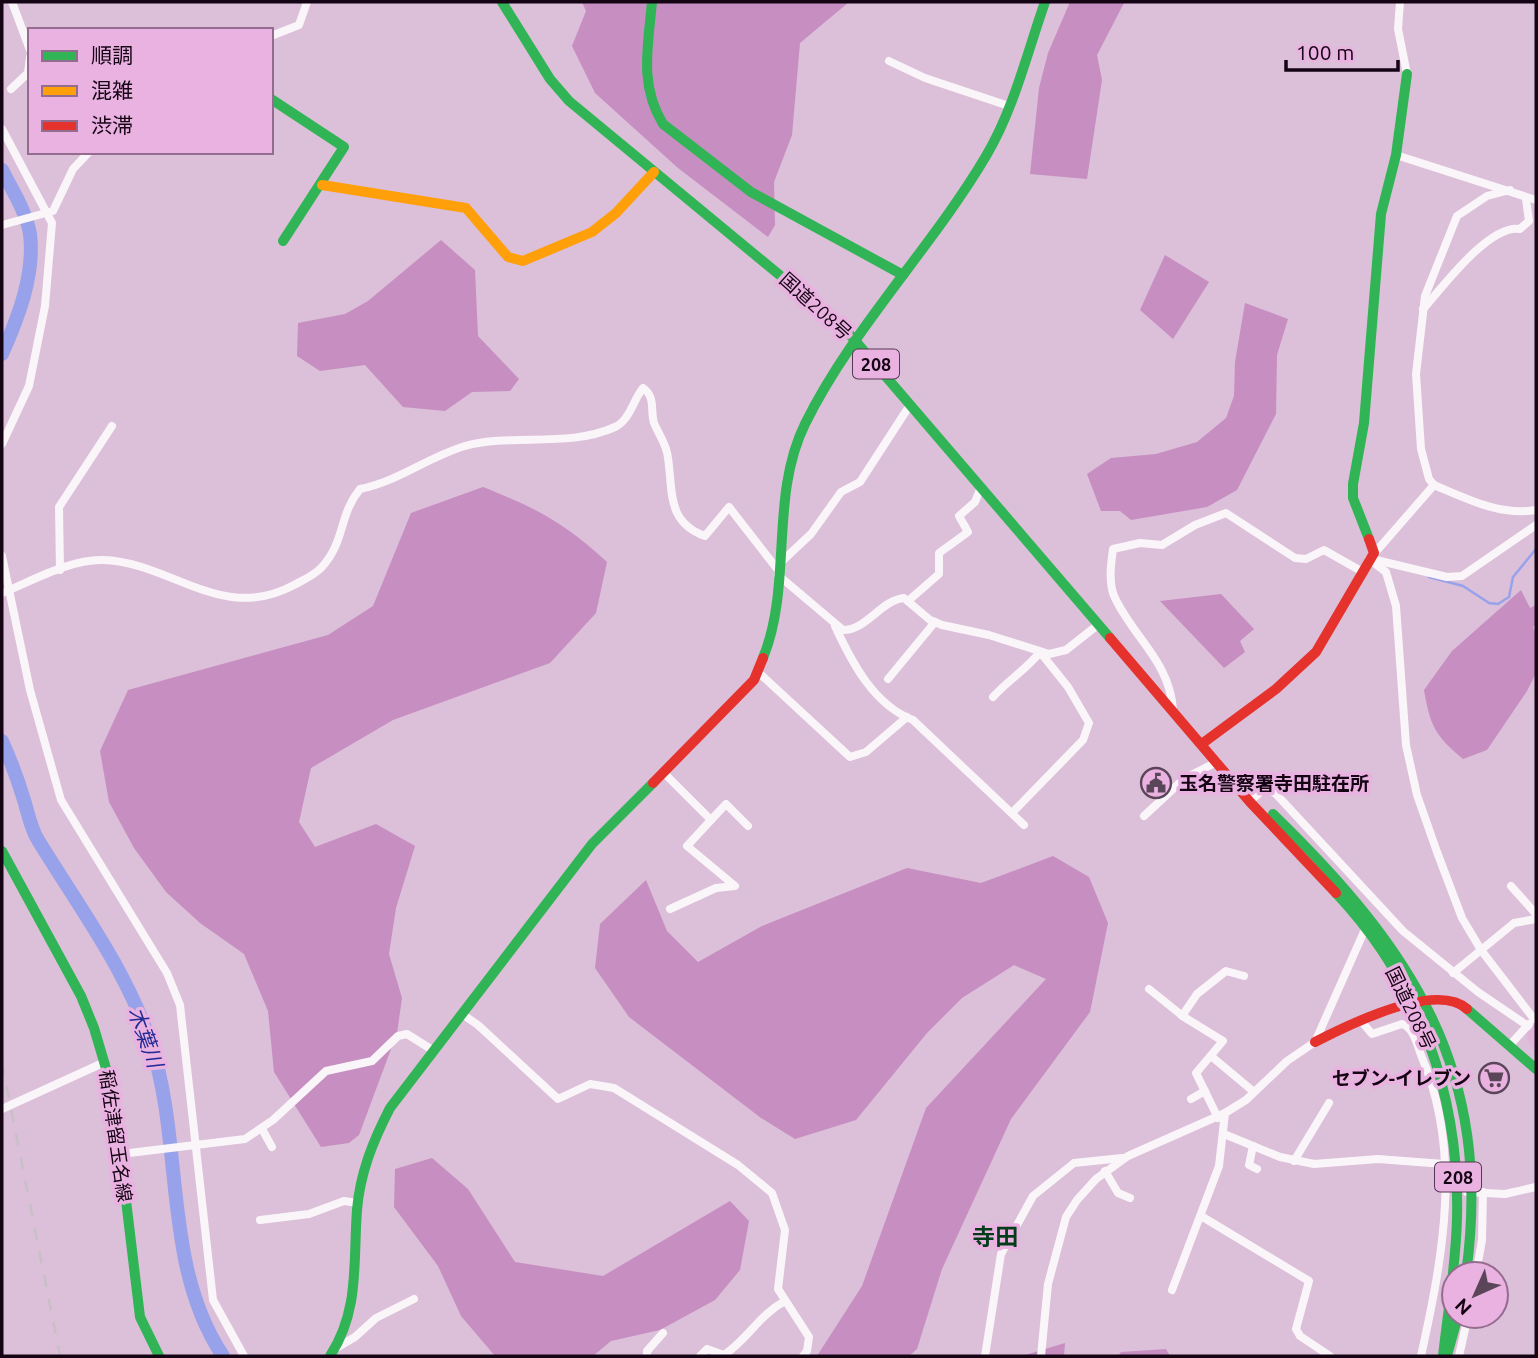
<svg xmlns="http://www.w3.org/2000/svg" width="1538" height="1358" font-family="Ubuntu,'Noto Sans JP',sans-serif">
	<rect width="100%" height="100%" fill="#dcbfd8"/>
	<polygon fill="#e1b3db" points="1536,1020 1536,1055 1527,1039 1527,1032"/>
	<g fill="#c78ec1">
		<polygon points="582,2 849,2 800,43 792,135 774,182 775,225 768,237 678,168 595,93 572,46 586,11"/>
		<polygon points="1070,2 1124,3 1097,55 1102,80 1087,179 1030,174 1039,88 1048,53"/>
		<polygon points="441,240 475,270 478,336 519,379 510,391 472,392 445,411 403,407 365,365 320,371 297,356 298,323 345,314 368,301"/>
		<polygon points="1165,255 1209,282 1173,339 1140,310"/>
		<polygon points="1245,303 1288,319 1277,355 1276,414 1237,490 1207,507 1131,520 1120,511 1101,511 1087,474 1111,458 1156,454 1197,442 1226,418 1234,396 1235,362"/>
		<path d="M483,487C536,508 565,523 607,562L596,613L550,663L393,720L311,768L299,822L315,847L376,824L415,846L396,908L389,954L402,998L397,1033L359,1135L349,1143L321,1147L274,1072L268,1011L244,954L200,923L166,892L134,848L109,802L100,751L128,690L328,635L373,606L411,513Z"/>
		<path d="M1521,590L1530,608L1536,605V624L1533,627L1536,635V673L1527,691L1487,750L1463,759C1435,736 1430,725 1424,690L1452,651Z"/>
		<polygon points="1221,594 1254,629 1240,641 1245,652 1224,668 1160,601"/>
		<polygon points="1053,856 1089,877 1108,923 1090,1012 1011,1119 942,1269 917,1349 909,1356 817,1356 862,1286 926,1108 1046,979 1014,965 962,998 927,1033 856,1120 795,1139 761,1118 629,1017 595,968 600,924 646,880 667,931 698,962 762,926 907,868 981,883"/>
		<polygon points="432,1158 468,1189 515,1262 603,1276 730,1201 749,1221 740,1270 715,1300 660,1330 611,1341 593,1356 495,1356 461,1316 438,1266 394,1207 395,1169"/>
		<polygon points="1065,1343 1064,1356 1022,1356"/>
		<polygon points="1166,1349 1170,1356 1118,1356 1121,1352"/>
	</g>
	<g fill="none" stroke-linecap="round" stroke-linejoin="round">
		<polyline stroke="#98a2ea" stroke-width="2.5" points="1429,577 1463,586 1489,603 1498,604 1509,597 1513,577 1536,549"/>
		<g stroke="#98a2ea" stroke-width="14">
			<path d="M2,170C12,190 26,211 30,234C35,275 18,318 2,354"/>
			<path d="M2,741C11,761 18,780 24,800C28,813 31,829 38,840C79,907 126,969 151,1044C184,1144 162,1265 223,1356"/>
		</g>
		<g stroke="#faf5f9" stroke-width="8">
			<polyline points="12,2 30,50"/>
			<polyline points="1400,2 1398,29 1407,74"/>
			<polyline points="271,36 299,25 307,2"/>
			<polyline points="889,61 925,78 1009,106"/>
			<polyline points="11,89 28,73 30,57"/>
			<polyline points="2,129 52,223 45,306 29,386 2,444"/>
			<polyline points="1396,155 1536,200"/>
			<path d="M1510,190L1487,196L1457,216L1425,296L1416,374L1421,449L1429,479L1434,485C1467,499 1500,516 1536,510"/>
			<polyline points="2,225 53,211 73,169 89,152"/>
			<path d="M1423,309C1442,288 1489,224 1520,229L1529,221L1526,199"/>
			<polyline points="1373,555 1434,485"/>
			<polyline points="2,556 30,690 61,800 167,973 180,1005 213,1300 244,1356"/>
			<polyline points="1369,559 1386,572 1396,606 1406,745 1417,795 1437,852 1462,918 1481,950 1534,1019"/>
			<polyline points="1376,560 1447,577 1462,576 1536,525"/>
			<polyline points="779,564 811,534 841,492 860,482 910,405"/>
			<polyline points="60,570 59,507 112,426"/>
			<path d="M778,575L843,630C867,630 881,600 904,598L930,620L942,625L989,635L1049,654L1066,650L1099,624"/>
			<path d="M2,593C32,581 70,559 103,560C171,562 222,624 294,585C303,580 313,576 321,568C346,541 338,516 360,489C399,481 428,457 465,446C513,433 569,448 615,427C630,420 633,400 643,388C656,397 650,410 654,423C659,435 667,445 668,458C673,490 666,522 705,536L729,507L778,570"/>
			<polyline points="908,601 939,574 939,553 968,532 959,516 975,502 981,487"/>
			<path d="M835,626C852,663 874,705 913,720L1024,825"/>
			<polyline points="757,671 850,757 866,752 907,717"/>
			<polyline points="888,679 935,622"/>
			<path d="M993,697C1008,680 1026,670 1040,652L1068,687L1089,723L1083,740L1012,813"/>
			<path d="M1173,709C1169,661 1134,638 1115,598C1108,584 1111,563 1113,549L1140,543L1162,545L1195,525L1226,513L1295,558L1306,559L1324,550L1361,571"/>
			<polyline points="663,772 711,820 687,846 735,886 716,888 670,909"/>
			<polyline points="1255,797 1265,788 1276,794 1403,931 1478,992 1528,1026"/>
			<polyline points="1144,816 1185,778 1217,762"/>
			<polyline points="711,820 726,804 748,826"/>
			<polyline points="1511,886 1536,914"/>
			<polyline points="1453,973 1514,923 1536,919"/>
			<polyline points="1149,989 1184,1017 1223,1041 1196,1073 1218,1118"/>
			<polyline points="462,1014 478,1025 558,1099 590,1084 614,1088 738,1165 772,1193 785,1230 778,1289 809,1337 807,1351 803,1356"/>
			<polyline points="1182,1016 1197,994 1226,971 1244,976"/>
			<path d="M1362,1022L1372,1034L1402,1024C1413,1027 1417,1044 1421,1055C1463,1153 1443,1256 1421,1356"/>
			<polyline points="1510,1045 1529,1024"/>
			<polyline points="1211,1056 1254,1092"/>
			<polyline points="1191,1099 1205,1091"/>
			<polyline points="2,1109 105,1062"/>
			<polyline points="262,1129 272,1147"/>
			<polyline points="1224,1134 1280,1157 1314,1164 1378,1159 1444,1164"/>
			<polyline points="1253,1146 1249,1165 1257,1169"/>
			<polyline points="121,1154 245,1139 273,1120 326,1071 372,1061 398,1036 407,1034 434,1051"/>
			<polyline points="1294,1161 1329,1103"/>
			<polyline points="1105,1171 1118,1193 1130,1198"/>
			<polyline points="1467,1192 1505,1194 1536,1187"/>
			<polyline points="1201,1216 1309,1281 1296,1329 1300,1336 1330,1356"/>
			<polyline points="260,1220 309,1214 344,1201 358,1203"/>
			<polyline points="1476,1274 1482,1240 1483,1192"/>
			<polyline points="1172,1290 1219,1166 1225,1113"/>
			<polyline points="338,1347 355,1337 376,1318 414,1299"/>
			<polyline points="647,1356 647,1351 663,1333"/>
			<path d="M700,1356L707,1349L724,1355C748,1339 759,1315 785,1301"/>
			<polyline points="985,1356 1001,1254 1033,1196 1074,1163 1122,1158"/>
			<polyline points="1041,1356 1048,1284 1066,1217 1077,1200 1096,1179 1128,1156 1225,1113 1246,1100 1287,1061 1315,1042 1366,927"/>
			<polyline points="1459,1356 1468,1316"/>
		</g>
		<g stroke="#30b455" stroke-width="10">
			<polyline points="502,2 550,79 569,101 846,330 1110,638"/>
			<path d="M652,2C648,46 639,85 663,124L751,192L903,275"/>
			<polyline points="271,99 344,147 283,241"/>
			<polyline points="1369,539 1353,498 1353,484 1364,423 1381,214 1396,155 1407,74"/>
			<path d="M763,658C793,584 769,497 805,424C851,330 933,246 986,156C1014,109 1027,53 1045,2"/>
			<path d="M1273,814C1412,949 1494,1071 1466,1274"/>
			<polyline points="2,851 81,996 94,1028 113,1092 140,1317 159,1356"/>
			<path d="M1336,893C1420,982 1460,1097 1457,1218C1456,1264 1448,1311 1443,1356"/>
			<polyline points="1467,1009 1536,1069"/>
			<polyline points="1448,1352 1458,1316"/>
			<path d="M330,1356C360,1310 353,1262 357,1210C360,1173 373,1141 390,1108L592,844L653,783"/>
		</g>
		<polyline stroke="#ff9f0a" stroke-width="10" points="322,185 466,208 508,257 523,261 592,232 616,213 654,172"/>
		<g stroke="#e5322d" stroke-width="10">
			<polyline points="1110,638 1250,802 1336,893"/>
			<polyline points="1203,743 1276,689 1316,652 1374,553 1369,539"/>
			<polyline points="653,783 754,680 763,658"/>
			<path d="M1315,1042C1348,1025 1436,981 1467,1009"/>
		</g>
		<polyline stroke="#c8c0c7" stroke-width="2.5" stroke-dasharray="12 12" stroke-linecap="butt" points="2,1063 60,1356"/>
	</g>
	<defs>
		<g id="civic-ring" transform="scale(1.575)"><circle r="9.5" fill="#e9b2e1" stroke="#5b4559" stroke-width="1.5"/><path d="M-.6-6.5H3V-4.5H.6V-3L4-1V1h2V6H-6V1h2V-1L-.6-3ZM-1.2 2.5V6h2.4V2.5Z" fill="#5b4559"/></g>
		<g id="supermarket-ring" transform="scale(1.575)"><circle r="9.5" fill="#e9b2e1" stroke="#5b4559" stroke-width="1.5"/><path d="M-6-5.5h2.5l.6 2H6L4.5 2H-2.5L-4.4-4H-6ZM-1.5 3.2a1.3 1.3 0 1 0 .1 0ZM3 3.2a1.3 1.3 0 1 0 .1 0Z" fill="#5b4559"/></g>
	</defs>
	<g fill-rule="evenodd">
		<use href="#civic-ring" x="1156" y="783"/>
		<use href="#supermarket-ring" x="1494" y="1078"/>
	</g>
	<g text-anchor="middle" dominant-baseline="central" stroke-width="7" stroke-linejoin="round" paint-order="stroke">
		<g fill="#e9b2e1" stroke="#553852" stroke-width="2">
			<rect x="853" y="349.5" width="46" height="29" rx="5"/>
			<rect x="1435" y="1162.5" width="46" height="29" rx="5"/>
		</g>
		<g font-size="18" font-weight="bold" fill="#150414">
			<text x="876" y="364">208</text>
			<text x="1458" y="1177">208</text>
		</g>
		<g font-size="19" fill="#150414" stroke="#e9b2e1">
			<text transform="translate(816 306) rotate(42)">国道208号</text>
			<text transform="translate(1411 1008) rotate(64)">国道208号</text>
			<text transform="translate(116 1136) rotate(82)">稲佐津留玉名線</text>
		</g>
		<g font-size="19" font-weight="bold" fill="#150414" stroke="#e9b2e1" text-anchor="start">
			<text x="1179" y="783">玉名警察署寺田駐在所</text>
			<text x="1471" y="1078" text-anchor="end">セブン-イレブン</text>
		</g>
		<g font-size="21" font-style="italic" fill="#222c95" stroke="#e9b2e1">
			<text transform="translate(146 1037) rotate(70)">木葉川</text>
		</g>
		<g font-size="23" font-weight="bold" fill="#043b19" stroke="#e9b2e1">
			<text x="995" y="1236">寺田</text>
		</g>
	</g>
	<rect width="1538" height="1358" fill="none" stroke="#150414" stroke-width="7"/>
	<rect x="28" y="28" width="245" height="126" fill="#e9b2e1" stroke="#946c8f" stroke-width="2"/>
	<rect x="42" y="51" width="35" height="10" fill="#30b455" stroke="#946c8f" stroke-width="2"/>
	<text x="91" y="63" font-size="21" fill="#150414">順調</text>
	<rect x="42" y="86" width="35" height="10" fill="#ff9f0a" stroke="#946c8f" stroke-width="2"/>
	<text x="91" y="98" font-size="21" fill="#150414">混雑</text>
	<rect x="42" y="121" width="35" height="10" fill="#e5322d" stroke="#946c8f" stroke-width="2"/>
	<text x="91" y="133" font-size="21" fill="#150414">渋滞</text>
	<g transform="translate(1475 1295) rotate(225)"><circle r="33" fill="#e9b2e1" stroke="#946c8f" stroke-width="2"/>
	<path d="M0-5L12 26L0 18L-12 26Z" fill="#5b4559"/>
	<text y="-10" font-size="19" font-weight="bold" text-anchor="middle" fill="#150414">N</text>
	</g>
	<path d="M1286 60v10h112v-10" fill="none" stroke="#150414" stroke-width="3.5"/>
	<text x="1296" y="60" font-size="21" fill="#150414" stroke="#e9b2e1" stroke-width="5" paint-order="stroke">100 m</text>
</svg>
